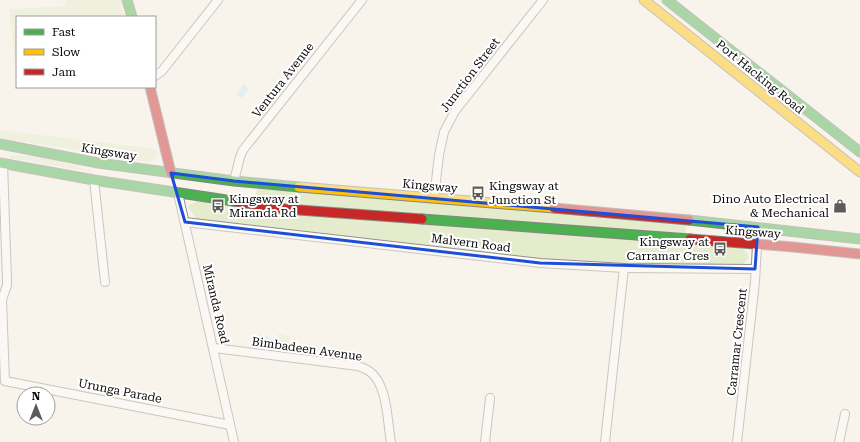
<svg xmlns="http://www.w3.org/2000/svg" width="860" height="442" font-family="'Roboto Serif',serif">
	<rect width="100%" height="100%" fill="#f8f4ec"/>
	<g fill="#e5eccd">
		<polygon points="66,0 121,0 124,17 17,17 17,62 15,61 9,9 66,6"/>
		<polygon points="657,0 660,0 806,117 805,118"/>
		<path d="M0,130L156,149C160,166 141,161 132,159L0,138Z"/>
		<path d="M10,155C39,155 66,163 93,171V172L10,158Z"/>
		<path d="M257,183L686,225L685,239C700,240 719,240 734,243C740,244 748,252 749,258L738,269L540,263L200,223L189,209L188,206L204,197L303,210L256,197Z"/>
		<polygon points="278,334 286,334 286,336 289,336 289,346 278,345"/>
		<polygon points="274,345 289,347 288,351 275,350"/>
	</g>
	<g fill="#c4eaf1">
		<polygon points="243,83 249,89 242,98 237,94 243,86"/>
		<polygon points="259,335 270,337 270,343 258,342"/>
	</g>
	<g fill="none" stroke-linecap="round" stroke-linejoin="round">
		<g stroke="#918f8b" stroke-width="10">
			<g id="street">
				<polyline points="155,76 162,71 218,0"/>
				<polyline points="3,163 7,280 7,285 2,300 5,381 230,425"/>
				<polyline points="94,180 105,282"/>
				<polyline points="234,181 240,157 243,150 362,0"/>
				<polyline points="178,193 234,442"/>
				<polyline points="434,198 439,155 444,132 455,111 543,0"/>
				<polyline points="185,222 540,263 624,268 755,269"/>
				<path d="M214,348L358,366C361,367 366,369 369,371C388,384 387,421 391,442"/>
				<polyline points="485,442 490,398"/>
				<polyline points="605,442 624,268"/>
				<polyline points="737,442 755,282 757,245"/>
				<polyline points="839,442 845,414"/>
			</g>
		</g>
		<g stroke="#878582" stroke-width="11">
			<g id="fast">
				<polyline points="127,0 132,17"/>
				<polyline points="667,0 860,152"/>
				<polyline points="0,144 98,163 234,181 299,187"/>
				<polyline points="0,163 94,180 233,201"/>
				<polyline points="422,219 690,239"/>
				<polyline points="689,220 860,239"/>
			</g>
		</g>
		<g stroke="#878582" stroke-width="11">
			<g id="slow">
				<polyline points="644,0 860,172"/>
				<polyline points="299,187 554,208"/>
			</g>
		</g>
		<g stroke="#878582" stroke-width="11">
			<g id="jam">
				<polyline points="150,87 171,173"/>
				<polyline points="233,201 285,209 422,219"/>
				<polyline points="554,208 689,220"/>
				<polyline points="690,239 793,247 860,254"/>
			</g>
		</g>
		<use href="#street" stroke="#fefdfc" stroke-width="8"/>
		<use href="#fast" stroke="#4caf50" stroke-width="9"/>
		<use href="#slow" stroke="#ffc107" stroke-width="9"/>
		<use href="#jam" stroke="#c62828" stroke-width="9"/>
	</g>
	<path d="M0 0H860V442H0ZM171,173L234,181L758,227L755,269L540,263L185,222Z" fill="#f8f4ec" fill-opacity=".55" fill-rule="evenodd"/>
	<path fill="none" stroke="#1d4ed8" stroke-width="3" stroke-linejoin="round" d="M171,173L234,181L758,227L755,269L540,263L185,222Z"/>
	<defs>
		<g id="bus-bare" transform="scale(1.08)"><path d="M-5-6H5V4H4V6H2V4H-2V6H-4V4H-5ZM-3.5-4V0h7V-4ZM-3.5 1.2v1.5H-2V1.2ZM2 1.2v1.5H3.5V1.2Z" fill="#5d5b58" stroke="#fff" stroke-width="2.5" paint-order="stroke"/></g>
		<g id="shop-bare" transform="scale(1.08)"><path d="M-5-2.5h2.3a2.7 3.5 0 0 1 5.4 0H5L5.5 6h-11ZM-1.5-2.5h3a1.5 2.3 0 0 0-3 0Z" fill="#5d5b58" stroke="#fff" stroke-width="2.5" paint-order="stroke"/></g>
	</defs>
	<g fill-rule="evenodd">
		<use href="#bus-bare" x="478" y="193"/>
		<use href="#bus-bare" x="218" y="206"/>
		<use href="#shop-bare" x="840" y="206"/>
		<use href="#bus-bare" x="720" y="249"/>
	</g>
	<g text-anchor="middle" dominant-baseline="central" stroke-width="4" stroke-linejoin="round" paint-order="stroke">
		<g font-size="12" fill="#090909" stroke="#fff">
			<text transform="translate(470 75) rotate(-53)">Junction Street</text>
			<text transform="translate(760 77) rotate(39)">Port Hacking Road</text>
			<text transform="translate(283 80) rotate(-52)">Ventura Avenue</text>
			<text transform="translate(109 152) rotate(9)">Kingsway</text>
			<text transform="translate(430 186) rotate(5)">Kingsway</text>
			<text transform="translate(753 232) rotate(4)">Kingsway</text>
			<text transform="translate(471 243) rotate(7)">Malvern Road</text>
			<text transform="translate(216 304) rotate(77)">Miranda Road</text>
			<text transform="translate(737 342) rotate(-84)">Carramar Crescent</text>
			<text transform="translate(307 349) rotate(8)">Bimbadeen Avenue</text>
			<text transform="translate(120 391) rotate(11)">Urunga Parade</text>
		</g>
		<g font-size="12" fill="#090909" stroke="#fff" text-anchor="start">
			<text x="489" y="186">Kingsway at<tspan x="489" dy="14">Junction St</tspan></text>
			<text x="229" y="199">Kingsway at<tspan x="229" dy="14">Miranda Rd</tspan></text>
			<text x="829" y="199" text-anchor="end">Dino Auto Electrical<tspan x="829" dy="14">&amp; Mechanical</tspan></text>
			<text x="709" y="242" text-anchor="end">Kingsway at<tspan x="709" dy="14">Carramar Cres</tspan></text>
		</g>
	</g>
	<rect x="16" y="16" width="140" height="72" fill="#ffffff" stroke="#9d9d9d"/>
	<rect x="24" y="29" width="20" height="6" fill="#4caf50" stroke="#9d9d9d"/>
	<text x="52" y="36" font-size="12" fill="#090909">Fast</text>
	<rect x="24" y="49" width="20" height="6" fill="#ffc107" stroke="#9d9d9d"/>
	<text x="52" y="56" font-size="12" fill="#090909">Slow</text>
	<rect x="24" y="69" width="20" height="6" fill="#c62828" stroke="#9d9d9d"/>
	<text x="52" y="76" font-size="12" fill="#090909">Jam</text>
	<g transform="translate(36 406)"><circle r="19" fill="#ffffff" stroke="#9d9d9d"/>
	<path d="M0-3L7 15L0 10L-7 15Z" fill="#5d5b58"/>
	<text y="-6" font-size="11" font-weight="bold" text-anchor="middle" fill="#090909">N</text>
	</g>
</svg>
